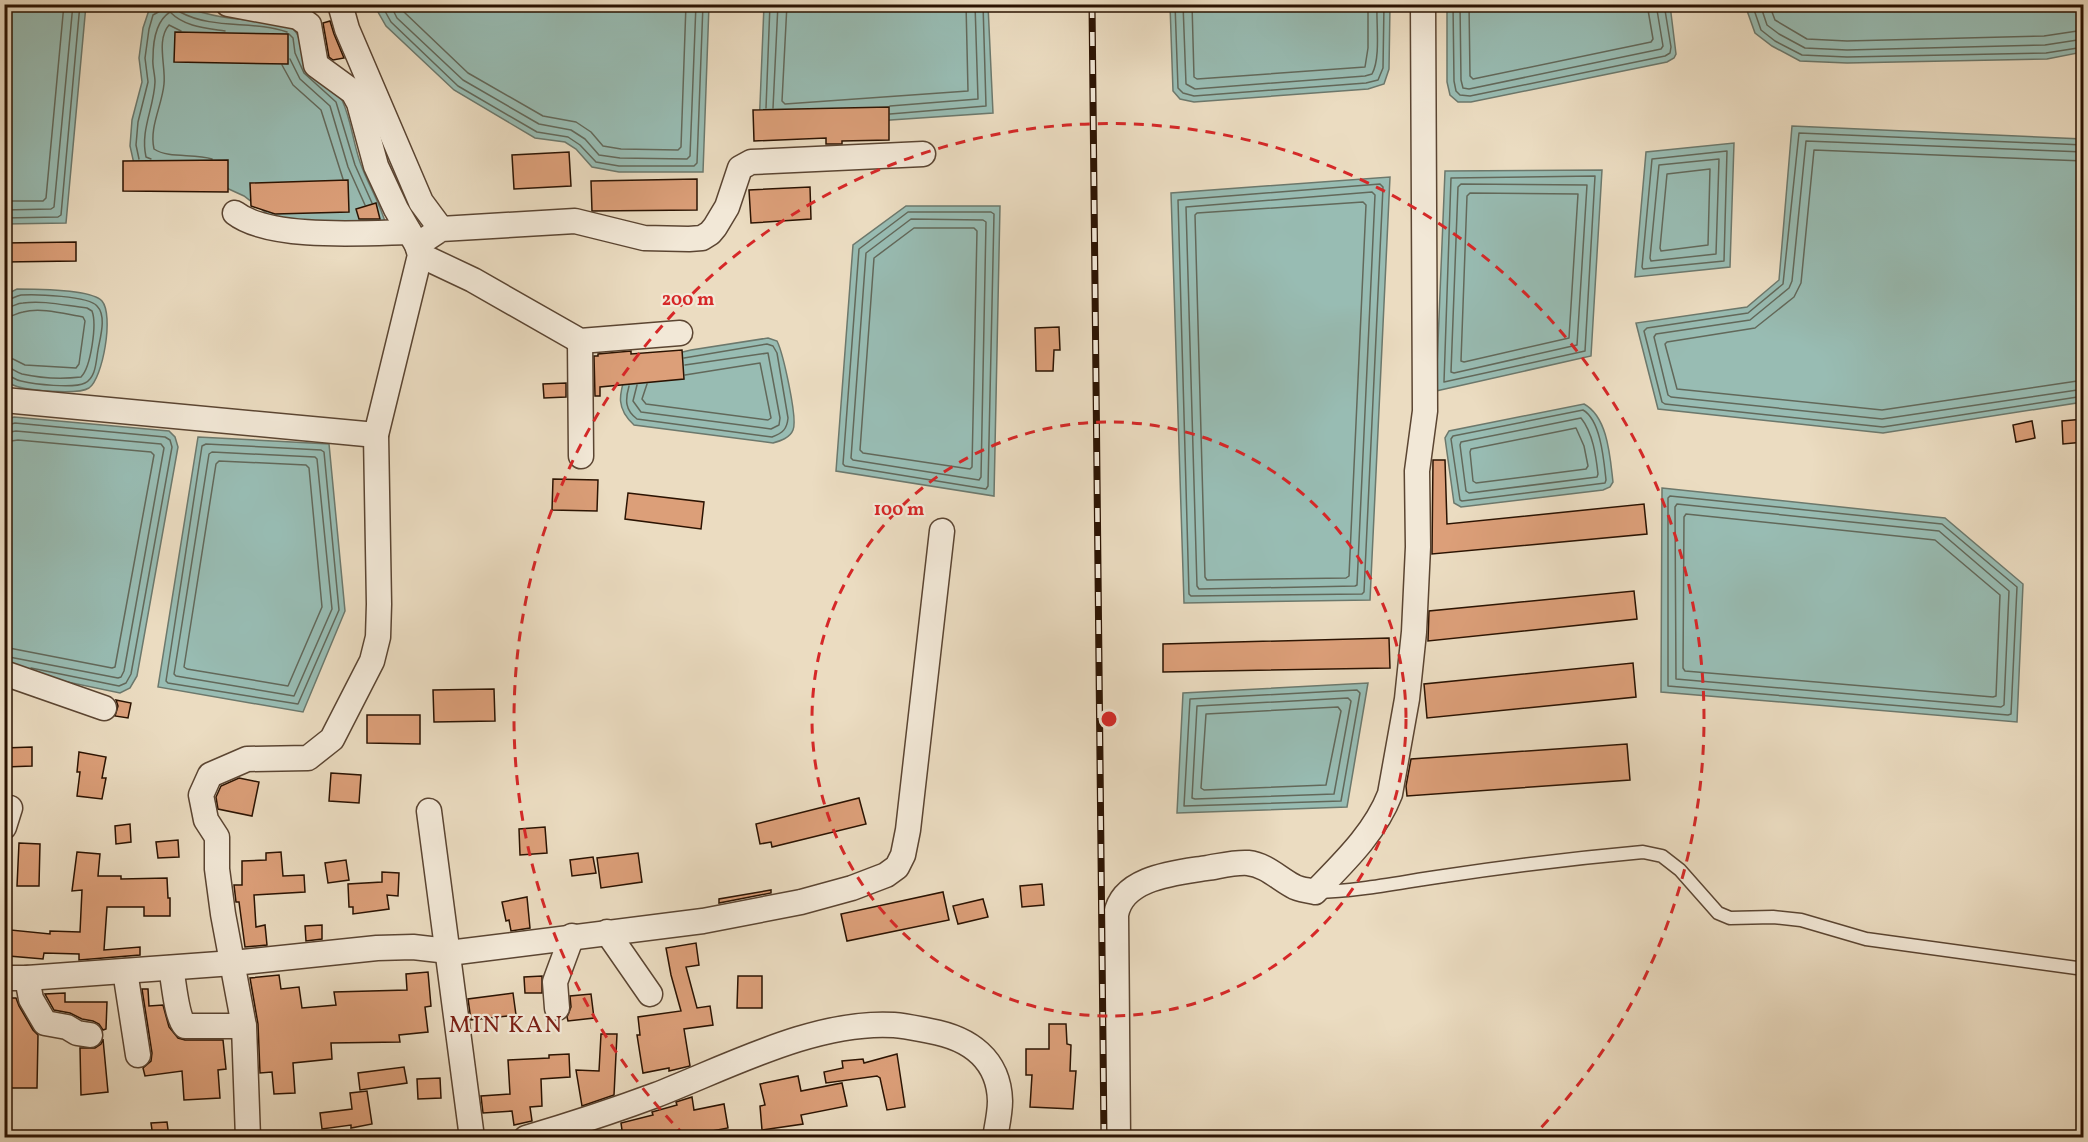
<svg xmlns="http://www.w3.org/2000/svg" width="2088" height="1142" font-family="Vollkorn,serif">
	<rect width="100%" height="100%" fill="#ebdcc1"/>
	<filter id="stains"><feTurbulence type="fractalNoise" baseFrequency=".00333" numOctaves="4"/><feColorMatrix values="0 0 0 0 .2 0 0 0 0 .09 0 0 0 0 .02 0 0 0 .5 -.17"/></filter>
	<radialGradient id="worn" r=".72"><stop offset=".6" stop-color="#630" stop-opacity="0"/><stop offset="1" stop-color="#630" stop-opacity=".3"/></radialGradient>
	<g fill="#98bcb3" stroke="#6c786c" stroke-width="1.5">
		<polygon points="4,5 86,5 66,223 5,224"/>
		<path d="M176,5C194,10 210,16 229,18C248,21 270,19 288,26C304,32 299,55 309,69C317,81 335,86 342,100C351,119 353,142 360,162C367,183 380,202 386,225L274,219L244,196L220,185L134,164L130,146L132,120L142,82L139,58L143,28L149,10L158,6Z"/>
		<polygon points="374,5 709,5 703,172 619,172 592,167 576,149 565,142 535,138 454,90 386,26"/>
		<polygon points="764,5 988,5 993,113 759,129"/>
		<polygon points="1170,5 1390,5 1389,69 1384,84 1368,89 1194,102 1180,99 1173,91"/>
		<polygon points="1447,5 1670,5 1676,54 1674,58 1667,62 1471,102 1458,102 1450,95 1447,82"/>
		<polygon points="1745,5 2083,5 2083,52 2047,59 1847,63 1800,61 1772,46 1755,33"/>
		<polygon points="1792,126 2083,139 2083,402 1883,433 1658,409 1636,323 1747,307 1779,280"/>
		<polygon points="1734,143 1730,267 1635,277 1646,152"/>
		<polygon points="1602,170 1591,356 1436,391 1445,171"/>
		<polygon points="1390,177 1370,600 1184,603 1171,193"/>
		<polygon points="906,206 1000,206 994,496 836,471 853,245"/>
		<path d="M17,289C33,289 91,289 102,301C114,315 103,378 89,388C78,395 23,391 11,384C10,384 6,379 5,378V299L7,294Z"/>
		<path d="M768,338L777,341C783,353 798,419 793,430C790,438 780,441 773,443L634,425C612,405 622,389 628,365L691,350Z"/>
		<path d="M1584,404C1608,417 1610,457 1613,482L1610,487L1603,490L1461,507L1454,503L1445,438L1449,431Z"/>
		<polygon points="14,417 169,431 175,437 178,447 137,676 130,688 120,693 5,669 5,420"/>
		<polygon points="198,437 329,444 345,611 303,712 158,687"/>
		<polygon points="1662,488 1945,518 2023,584 2017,722 1661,692"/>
		<polygon points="1368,683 1347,807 1177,813 1183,693"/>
	</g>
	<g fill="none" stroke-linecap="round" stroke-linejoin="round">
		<g stroke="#62685a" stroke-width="1.5">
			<path d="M178,4L180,12C213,30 253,20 287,32"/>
			<polyline points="381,4 391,22 458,86 537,132 568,137 580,145 596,162 619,166 694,166 697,163 703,4"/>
			<polyline points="390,4 397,18 463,80 539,124 571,130 585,139 599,155 620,158 687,159 690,156 696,4"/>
			<polyline points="400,4 404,12 468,73 543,116 576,122 591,132 603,146 621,149 678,150 681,147 686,4"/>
			<polyline points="787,4 782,101 785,104 968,91 966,4"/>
			<polyline points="1175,4 1178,88 1183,93 1194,96 1366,83 1378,80 1383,68 1384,4"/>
			<path d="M1183,4L1186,84L1195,89L1365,76L1372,74C1381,58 1376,23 1377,4"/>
			<polyline points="1192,4 1194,77 1197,79 1365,67 1368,48 1368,4"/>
			<polyline points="1453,4 1454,81 1456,91 1460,95 1470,96 1665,56 1670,53 1671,47 1664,4"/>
			<polyline points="1460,4 1461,80 1463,88 1469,89 1661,49 1663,46 1656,4"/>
			<polyline points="1469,4 1470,76 1473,79 1651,42 1653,39 1647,4"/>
			<polyline points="1752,4 1761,30 1775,41 1802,55 1847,57 2046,53 2084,47"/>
			<polyline points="1760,4 1767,25 1779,34 1805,48 1847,50 2045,45 2084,39"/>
			<polyline points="1769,4 1775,20 1807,39 1847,41 2044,36 2084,30"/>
			<path d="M181,31L169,25C156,40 166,66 164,84C162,106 149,127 154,149C169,159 194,153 212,159"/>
			<polyline points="289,34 293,38 295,53 304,73 336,102 355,165 372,203"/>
			<polyline points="290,59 300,79 330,106 348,167 365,205"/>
			<polyline points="282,65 293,85 321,110 343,179"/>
			<polyline points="890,106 978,99 975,4"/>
			<polyline points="766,108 770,4"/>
			<polyline points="773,108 778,4"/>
			<polyline points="890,114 986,106 983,4"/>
			<polyline points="2084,145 1799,133 1783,284 1748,313 1647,328 1644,331 1662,402 1665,404 1883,427 2084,396"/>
			<polygon points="1727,151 1724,261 1643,269 1642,267 1652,159"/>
			<polyline points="2084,152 1806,141 1792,281 1789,288 1750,320 1656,334 1654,337 1668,395 1671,397 1882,419 2084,389"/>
			<polyline points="139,159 136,145 138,122 148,82 145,58 149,29 153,15 160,11 161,4"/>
			<path d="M151,159L146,157C140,130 154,108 155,82C155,74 152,66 153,58C153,41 156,21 170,12C185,27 205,28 225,31"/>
			<polygon points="1719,159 1716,254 1651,261 1650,258 1659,165"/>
			<polyline points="2084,161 1814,150 1801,283 1794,297 1755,328 1667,342 1665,344 1677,389 1882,410 2084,380"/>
			<polygon points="1710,169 1708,245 1661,251 1660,248 1667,174"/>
			<polygon points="1595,176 1585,351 1444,382 1451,178"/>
			<polygon points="1380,184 1383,187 1364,592 1362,594 1191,596 1189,594 1178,200"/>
			<polygon points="1461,184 1587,185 1577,345 1454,373 1451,372 1458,187"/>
			<polygon points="1372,192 1375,195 1357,585 1355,586 1199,589 1197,586 1186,207"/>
			<polygon points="1470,193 1578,194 1569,338 1464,362 1461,361 1467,196"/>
			<polyline points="4,201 43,201 46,198 64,4"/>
			<polygon points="1363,202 1366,205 1349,576 1346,578 1207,580 1205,577 1195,215 1197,213"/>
			<polyline points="4,210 51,209 54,207 73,4"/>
			<polygon points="908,212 991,212 994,214 988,486 986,489 845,466 843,464 859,249"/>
			<polyline points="4,218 58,217 61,215 80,4"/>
			<polygon points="911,219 983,220 986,222 981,477 979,480 853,460 851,458 866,253"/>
			<polygon points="914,228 974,228 977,231 972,467 970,469 863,453 860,450 874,258"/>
			<path d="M4,301C11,300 15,296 21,295C35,294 89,296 97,306C107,316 100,338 98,350C96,361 96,378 85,383C73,389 34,384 21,381C14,380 11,375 4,374"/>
			<path d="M4,308C12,308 16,303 23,303C44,300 67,306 87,308L92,311C97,324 91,367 81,377C63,379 40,378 22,374C15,372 12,367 4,367"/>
			<path d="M4,318C12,317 16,313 23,312C41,307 65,314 83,317L85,321L79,364L76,368L25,365L13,359L4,358"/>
			<polyline points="647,384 642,399 646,404 768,420 771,418 760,363 685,375"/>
			<polyline points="637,385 633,401 641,412 771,429 779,425 780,418 768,353 685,365"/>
			<path d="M629,386C625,400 625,410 637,419L772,437C783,433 787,429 788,418L777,353L773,346L767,344L684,358"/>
			<path d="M1583,410C1601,420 1604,462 1606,480L1605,483L1462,501L1460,500L1451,439L1453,436Z"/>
			<path d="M1581,418C1593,433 1596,456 1598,474L1597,477L1469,493L1466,491L1460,445L1461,442Z"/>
			<polyline points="4,426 15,423 165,437 170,440 172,447 131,674 126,683 119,686 31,668"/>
			<polygon points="1576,428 1584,446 1588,466 1586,469 1476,483 1473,481 1470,452 1471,449"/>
			<polyline points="4,433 16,431 161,444 164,448 124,671 121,677 118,678 4,656"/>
			<polyline points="4,442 18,440 151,452 154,455 115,667 112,668 4,647"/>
			<polygon points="206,444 321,450 324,452 339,610 298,704 168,683 166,681 202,446"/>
			<polygon points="212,452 315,457 317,459 332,609 294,696 176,676 174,674 209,454"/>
			<polygon points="219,461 306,465 309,468 322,607 288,686 187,669 184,667 216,464"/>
			<polygon points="1670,496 1942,524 2017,587 2011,714 2008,715 1668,686 1668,498"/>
			<polygon points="1677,504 1939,531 2009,591 2004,705 2001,707 1676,679 1675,507"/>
			<polygon points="1686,514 1935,540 2000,595 1996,696 1993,697 1685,671 1683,668 1684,517"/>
			<polygon points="1357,690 1360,693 1341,801 1184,806 1190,699"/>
			<polygon points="1348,698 1351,701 1334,794 1195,799 1192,798 1197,706"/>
			<polygon points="1338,707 1341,711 1326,785 1204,790 1201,788 1206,714"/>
		</g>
	</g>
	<g fill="#dc9f79" stroke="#2b1302" stroke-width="1.5">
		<polygon points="330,21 334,34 344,58 333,60 329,57 323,23"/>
		<polygon points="175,32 288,34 288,64 174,62"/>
		<polygon points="889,107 889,140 842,141 842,144 826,144 826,138 754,141 753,110"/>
		<polygon points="569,152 571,186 514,189 512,155"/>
		<polygon points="228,160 228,192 123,191 123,161"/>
		<polygon points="697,179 697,210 592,211 591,181"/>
		<polygon points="348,180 349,212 275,214 251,206 250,183"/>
		<polygon points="810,187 811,219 751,223 749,190"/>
		<polygon points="376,203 380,219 359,219 356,209"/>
		<polygon points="76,242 76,261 4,262 4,243"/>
		<polygon points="1059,327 1060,350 1054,350 1053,371 1036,371 1035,328"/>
		<polygon points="682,350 684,379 600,387 600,396 595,396 594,356 598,356 598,354 631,351 631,354"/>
		<polygon points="566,383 566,397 544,398 543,384"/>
		<polygon points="2084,419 2084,442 2063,444 2062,421"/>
		<polygon points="2032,421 2035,438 2016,442 2013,425"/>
		<polygon points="1433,460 1445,460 1447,524 1644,504 1647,534 1432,554"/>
		<polygon points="553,479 598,480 597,511 552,510"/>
		<polygon points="628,493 704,502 701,529 625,519"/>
		<polygon points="1634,591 1637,619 1428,641 1429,611"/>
		<polygon points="1389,638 1390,668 1163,672 1163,644"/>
		<polygon points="1633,663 1636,697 1427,718 1424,684"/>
		<polygon points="494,689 495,721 434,722 433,690"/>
		<polygon points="116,700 131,703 128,718 115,716 118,706"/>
		<polygon points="367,715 420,715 420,744 367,743"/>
		<polygon points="1627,744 1630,780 1407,796 1406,786 1411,759"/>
		<polygon points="32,747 32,766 5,767 4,748"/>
		<polygon points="79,752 106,757 102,778 106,778 102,799 77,796 80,772 77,772"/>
		<polygon points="331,773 361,775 359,803 329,801"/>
		<polygon points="239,778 259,782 252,816 218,809 216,797 221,786"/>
		<polygon points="859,798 866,824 772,847 771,842 760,844 756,824"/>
		<polygon points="130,824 131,842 116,844 115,826"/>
		<polygon points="545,827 547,853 520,855 519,829"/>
		<polygon points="178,840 179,857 158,858 156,842"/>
		<polygon points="19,843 40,844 39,886 17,886"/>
		<polygon points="77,852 100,854 98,876 121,876 121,879 167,878 168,898 170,898 170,916 144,916 144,907 107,907 104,950 140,947 140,955 79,960 79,954 44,953 43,959 9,956 11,930 50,934 50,931 80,932 82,890 72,891"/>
		<polygon points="281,852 283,876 304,875 305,892 254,895 256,927 265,925 267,945 245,947 239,902 236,902 234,885 242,885 242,861 266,860 266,853"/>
		<polygon points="638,853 642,882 601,888 597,858"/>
		<polygon points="593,857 596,873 572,876 570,860"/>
		<polygon points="346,860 349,880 328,883 325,863"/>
		<polygon points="382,872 399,873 398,896 387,895 389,909 353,914 353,907 349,907 348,884 382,882"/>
		<polygon points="1042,884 1044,905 1022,907 1020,886"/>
		<polygon points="771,890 771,893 719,903 719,899"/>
		<polygon points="943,892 949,920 847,941 841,914"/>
		<polygon points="527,897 530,928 511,931 509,920 506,921 502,902"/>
		<polygon points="983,899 988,917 958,924 953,906"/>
		<polygon points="322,925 322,939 306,941 305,926"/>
		<polygon points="696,943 699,965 686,967 697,1008 710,1006 713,1025 684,1029 690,1066 669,1071 669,1068 643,1073 637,1035 640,1035 638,1017 681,1011 671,975 666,948"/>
		<polygon points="428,972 431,1006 425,1007 428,1032 399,1035 400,1042 331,1043 332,1059 293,1063 295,1093 274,1094 272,1072 260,1073 258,1024 250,978 279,975 281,989 299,987 302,1008 336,1005 334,992 407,990 406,974"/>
		<polygon points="542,976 542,993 525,993 524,977"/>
		<polygon points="738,976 762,976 762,1008 737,1008"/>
		<polygon points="142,989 148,989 149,1006 163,1005 169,1027 178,1038 185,1040 223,1040 226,1069 218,1070 220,1098 184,1100 182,1071 145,1076 143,1068 151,1061 152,1053"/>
		<polygon points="65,993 65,1002 107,1002 106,1029 103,1030 99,1024 93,1021 82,1019 70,1013 54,1010 45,994"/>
		<polygon points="513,993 516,1015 471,1020 468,999"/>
		<polygon points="591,994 594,1018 568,1021 567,1017 571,1007 570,996"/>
		<polygon points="4,998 16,998 19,1006 33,1030 38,1035 37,1088 4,1088"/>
		<polygon points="1049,1024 1066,1024 1067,1044 1071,1045 1070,1071 1076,1071 1073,1109 1030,1107 1032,1075 1026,1075 1026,1049 1049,1049"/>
		<polygon points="601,1034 617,1034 614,1095 582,1106 576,1070 599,1071"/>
		<polygon points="103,1039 108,1092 81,1095 80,1048 95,1048 101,1044"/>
		<polygon points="569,1054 570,1077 541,1079 542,1106 530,1107 532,1121 514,1125 512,1111 483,1113 481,1096 510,1094 508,1060 549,1058 549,1055"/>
		<polygon points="897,1054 905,1107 887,1110 880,1078 877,1076 826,1083 824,1072 843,1068 842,1061 863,1059 864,1063"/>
		<polygon points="404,1067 407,1083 360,1090 358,1073"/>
		<polygon points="798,1076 801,1091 842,1083 847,1106 801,1115 803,1124 762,1130 760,1106 765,1105 760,1084"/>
		<polygon points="440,1078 441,1098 418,1099 417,1079"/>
		<polygon points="367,1091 372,1124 351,1128 351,1125 322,1129 320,1113 352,1109 350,1093"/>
		<polygon points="692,1097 694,1110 724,1104 728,1128 680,1137 623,1137 621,1123 653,1115 652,1112 677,1105 676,1102"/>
		<polygon points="167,1122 169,1137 153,1137 151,1123"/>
	</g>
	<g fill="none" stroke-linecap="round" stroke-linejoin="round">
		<g stroke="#5b4532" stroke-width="15">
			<path id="service" d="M1317,892C1360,891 1401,882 1444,876C1510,866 1576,858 1643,852L1662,856L1680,870L1718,913L1730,918L1773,917L1801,920L1866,939L2084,969"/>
		</g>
		<g stroke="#5b4532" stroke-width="27">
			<g id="minor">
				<polyline points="228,4 298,17 309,25 316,65 353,92 359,103 376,166 396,209 417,245 420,255 376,435 379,604 378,637 372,661 332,739 308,758 247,759 210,775 201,795 206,820 217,837 217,869 223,914 244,1026 248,1138"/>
				<polyline points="340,4 347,29 421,202 441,229"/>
				<path d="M235,213C270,240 365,233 409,232"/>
				<polyline points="417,245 441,229 575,221 644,238 689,239 702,238 710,233 715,227 727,207 740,168 751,162 923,154"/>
				<polyline points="420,255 473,280 580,341 680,333"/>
				<polyline points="580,341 581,456"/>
				<polyline points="4,400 376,435"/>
				<polyline points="4,673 104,708"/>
				<polyline points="429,811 472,1138"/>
				<polyline points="4,827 10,808"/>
				<polyline points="607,932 650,994"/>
				<path d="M171,968C174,982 176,1016 185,1026H244"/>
				<polyline points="125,971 138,1055"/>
				<polyline points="4,978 27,978 233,963 377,948 413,947 457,952 703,921 801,902 852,888 886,875 897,867 903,855 908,830 942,531"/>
				<polyline points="27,978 31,999 45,1023 67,1027 77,1033 90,1035"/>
				<polyline points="557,1008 555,982 572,936"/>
				<path d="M526,1138C570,1125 613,1111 656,1095C728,1067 816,1020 894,1025C906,1026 919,1029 930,1031C969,1038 999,1059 1000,1101C1000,1113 997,1126 995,1138"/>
				<path d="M1118,1138L1116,915C1122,877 1176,873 1207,868C1220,866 1235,862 1248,863C1266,865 1278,878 1293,886C1299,890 1308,890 1315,892C1343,863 1375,833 1390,794L1407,699L1414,632L1418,547L1417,471L1425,411L1423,4"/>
			</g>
		</g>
		<use href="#service" stroke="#f2e8d7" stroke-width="12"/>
		<use href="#minor" stroke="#f2e8d7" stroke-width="24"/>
		<g stroke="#2b1302" stroke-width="7">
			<polyline id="rail" points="1092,4 1104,1138"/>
		</g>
		<use href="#rail" stroke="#f2e8d7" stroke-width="4.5" stroke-dasharray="14" stroke-linecap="butt"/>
	</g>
	<g fill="none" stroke="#d62828" stroke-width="3" stroke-dasharray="10 8">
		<circle cx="1109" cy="719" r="297"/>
		<path d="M685 1136A595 595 0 1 1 1533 1136"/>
	</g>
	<g text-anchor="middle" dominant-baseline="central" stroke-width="4.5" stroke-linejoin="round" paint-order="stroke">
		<g font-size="24" letter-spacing="1.5" fill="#7a1f14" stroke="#f2e8d7">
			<text x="506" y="1026">MIN KAN</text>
		</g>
	</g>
	<circle cx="1109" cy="719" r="9" fill="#d62828" stroke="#f2e8d7" stroke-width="3"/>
	<g font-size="18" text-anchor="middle" font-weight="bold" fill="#d62828" stroke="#f2e8d7" stroke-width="4.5" stroke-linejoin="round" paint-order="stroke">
		<text x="688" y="305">200 m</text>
		<text x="899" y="515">100 m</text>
	</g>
	<rect width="2088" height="1142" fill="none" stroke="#ebdcc1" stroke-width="24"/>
	<rect x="6" y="6" width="2076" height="1130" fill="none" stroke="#2b1302" stroke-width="3"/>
	<rect x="12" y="12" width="2064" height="1118" fill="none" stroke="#2b1302" stroke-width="1.5"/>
	<rect width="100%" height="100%" filter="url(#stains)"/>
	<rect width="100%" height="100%" fill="url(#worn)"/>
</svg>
